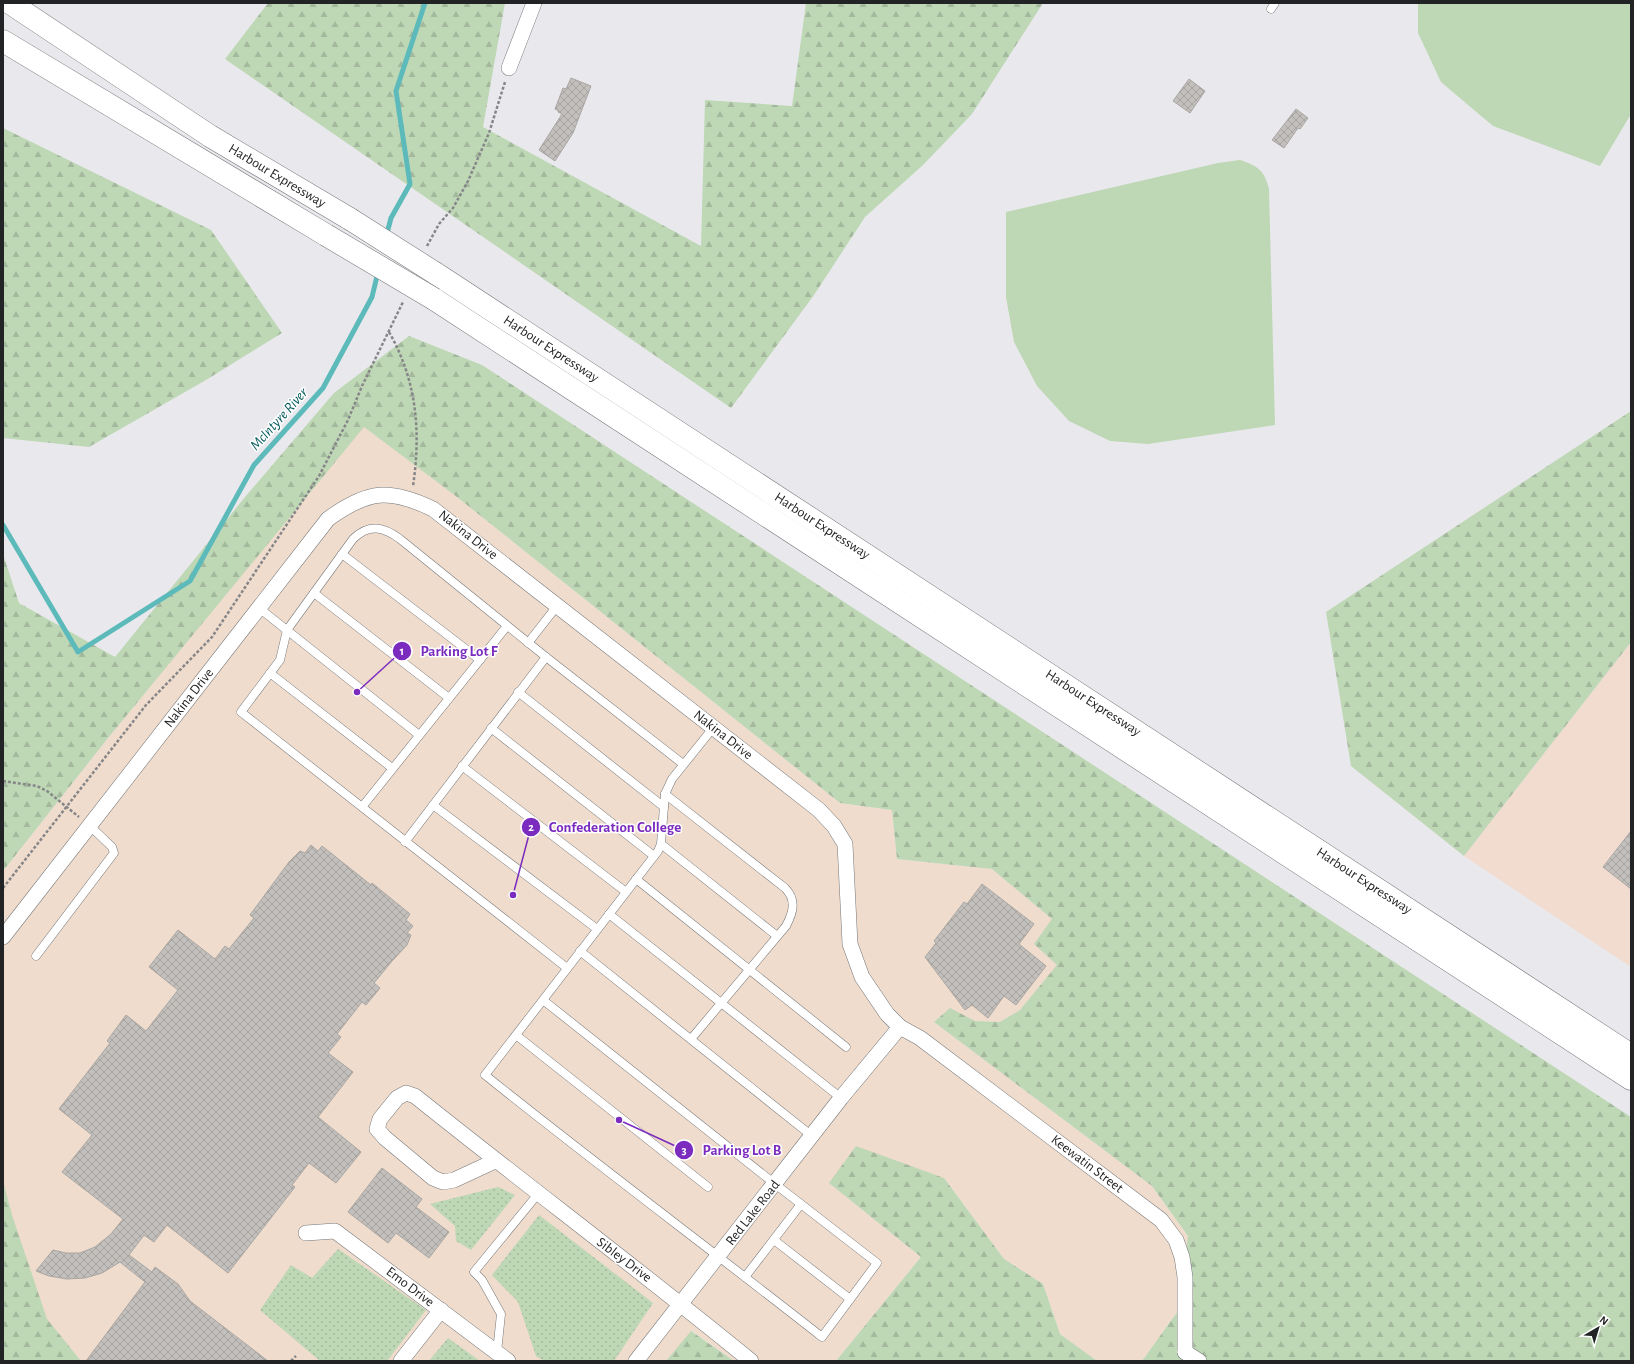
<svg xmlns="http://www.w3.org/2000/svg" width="1634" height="1364" font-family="'Alegreya Sans',sans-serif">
	<defs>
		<pattern id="forest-firs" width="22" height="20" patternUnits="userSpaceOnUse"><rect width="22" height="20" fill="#bed7b5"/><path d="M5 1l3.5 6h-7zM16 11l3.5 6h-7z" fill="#a3b89c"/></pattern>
		<pattern id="park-dots" width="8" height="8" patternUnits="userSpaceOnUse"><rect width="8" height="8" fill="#bed7b5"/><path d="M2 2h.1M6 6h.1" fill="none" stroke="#a3b89c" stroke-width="1.8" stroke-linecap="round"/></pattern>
		<pattern id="building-cross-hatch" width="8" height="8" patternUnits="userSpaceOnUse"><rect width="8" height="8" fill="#c2bfbc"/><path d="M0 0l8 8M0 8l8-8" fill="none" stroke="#a6a4a1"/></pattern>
	</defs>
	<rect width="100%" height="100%" fill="#e9e9ed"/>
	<polygon fill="#f2dbcf" points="1631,642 1631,967 1464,856"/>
	<polygon fill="#efdccc" points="363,426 457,497 840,803 892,810 897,859 992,869 1052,919 1058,965 1020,1010 1000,1022 975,1021 950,1009 934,1022 1152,1186 1188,1236 1178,1311 1142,1361 1097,1361 1060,1334 1043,1284 1004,1259 944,1178 829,1183 921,1257 836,1361 734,1361 692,1331 666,1361 3,1361 3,871 108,738"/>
	<g fill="#bed7b5">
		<polygon points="1418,3 1631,3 1631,114 1600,166 1493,126 1441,82 1418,33"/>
		<path d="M1240,160C1258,166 1264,170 1269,189L1275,425L1148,444L1110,441L1069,421L1037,386L1014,342L1006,297V212L1218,163Z"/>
	</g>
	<g fill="url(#forest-firs)">
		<polygon points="268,3 505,3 483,127 701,246 705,100 792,106 806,3 1043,3 972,114 923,165 865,217 814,295 731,408 225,59"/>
		<polygon points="3,128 211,230 282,333 206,380 89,447 3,438"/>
		<polygon points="409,336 482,365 1631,1117 1631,1361 1142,1361 1178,1311 1188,1236 1152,1186 934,1022 950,1008 975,1021 1000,1022 1020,1010 1057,965 1034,944 1052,919 992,869 897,859 892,810 840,803 457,497 364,427 108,738 3,871 3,554 19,603 115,657 245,497 334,393"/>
		<polygon points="1631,411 1631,642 1464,856 1351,766 1326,612"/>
		<polygon points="856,1146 944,1178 1004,1259 1043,1284 1060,1334 1097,1361 836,1361 921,1257 829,1183"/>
		<polygon points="3,1181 12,1215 47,1319 81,1361 3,1361"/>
		<polygon points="691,1331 734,1361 666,1361"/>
	</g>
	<g fill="url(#park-dots)">
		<polygon points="498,1187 515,1195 471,1250 456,1241 455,1226 430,1204"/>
		<polygon points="539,1215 653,1303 614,1361 544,1361 536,1356 518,1302 492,1275"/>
		<polygon points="338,1249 426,1310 387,1361 320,1361 260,1310 291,1265 312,1278"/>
		<polygon points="448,1338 480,1361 429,1361"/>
	</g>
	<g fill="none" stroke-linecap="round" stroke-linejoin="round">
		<g stroke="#5dbabb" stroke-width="5">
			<polyline points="386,237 391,218 410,184 396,91 425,3"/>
			<polyline points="3,525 78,652 190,581 254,465 323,388 372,297 378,272"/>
		</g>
	</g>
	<g fill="url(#building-cross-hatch)" stroke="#a9a6a3">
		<polygon points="571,78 591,86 573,133 555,161 539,150 562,114 558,112 558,110 555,109 563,88 566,89"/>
		<polygon points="1189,79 1205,91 1190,113 1173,101"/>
		<polygon points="1296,109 1308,118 1300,129 1298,128 1284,148 1272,140"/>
		<polygon points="1631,831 1631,889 1603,867"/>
		<polygon points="311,845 318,851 322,846 371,885 372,883 410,914 406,920 413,926 407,933 411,935 407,945 392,961 374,983 380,988 366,1005 362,1002 337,1034 341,1037 328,1053 353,1072 318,1117 361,1152 336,1183 309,1163 292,1185 295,1187 228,1273 167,1225 154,1242 144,1235 129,1255 152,1272 155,1267 178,1284 190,1301 268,1361 86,1361 145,1282 120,1262 102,1273 85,1278 67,1279 49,1276 36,1271 53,1250 66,1253 80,1253 95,1247 111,1234 123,1219 62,1172 92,1135 59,1109 110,1043 107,1041 126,1015 146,1031 178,990 149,967 178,930 215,959 225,946 229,949 254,918 250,915 289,862 300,851 305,853"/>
		<polygon points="982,884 1034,924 1019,944 1046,966 1016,1005 1004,996 988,1018 972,1005 965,1010 925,957 936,943 934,941 964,902 967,904"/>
		<polygon points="382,1168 422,1199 416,1207 449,1232 429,1258 396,1233 388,1243 348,1212"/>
	</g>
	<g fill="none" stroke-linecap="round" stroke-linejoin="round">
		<g stroke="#76777a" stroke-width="9">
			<g id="service">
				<polyline points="1271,9 1275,3"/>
				<polyline points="342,554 480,660"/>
				<polyline points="314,593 449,698"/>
				<polyline points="259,608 419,735"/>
				<polyline points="528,643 557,606"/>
				<polyline points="270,673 392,768"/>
				<polyline points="518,692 664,807"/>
				<polyline points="491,728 654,856"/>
				<polyline points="462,766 626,892"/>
				<path d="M665,794L785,888C797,900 793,913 786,926L691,1039"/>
				<polyline points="433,805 597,929"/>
				<polyline points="362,807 507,626"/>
				<polyline points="405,842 546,657"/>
				<polyline points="661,844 777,936"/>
				<polyline points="636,879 846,1047"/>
				<polyline points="609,914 841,1098"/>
				<polyline points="580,951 812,1136"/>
				<polyline points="36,956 114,853 112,847 90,826"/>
				<path d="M567,968L241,712L280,660L287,630L353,539C369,523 384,527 400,539L546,657L683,764"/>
				<path d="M543,1000L775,1184L877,1263L822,1337C710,1249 596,1164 485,1075L658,851L661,844L665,794L672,779L713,728"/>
				<polyline points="516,1035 708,1187"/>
				<polyline points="774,1240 850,1299"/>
				<polyline points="745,1277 801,1204"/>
				<polyline points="497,1352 501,1314 482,1280 474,1272 538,1194"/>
			</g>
		</g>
		<g stroke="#76777a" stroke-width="16">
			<g id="minor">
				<polyline points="509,68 534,3"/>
				<path d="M3,937L328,519C368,490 389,488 433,509L819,810L834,826L845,844L850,944L862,977L887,1014L900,1027L920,1038L1161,1220L1176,1240L1182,1257L1185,1277V1352"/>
				<path d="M495,1161L454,1180L443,1182L433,1178L385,1138L377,1129L380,1119L397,1098L406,1093L415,1096C526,1185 641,1271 751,1361"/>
				<polyline points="306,1233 335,1231 508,1361"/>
				<polyline points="1185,1352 1199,1361"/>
				<polyline points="401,1361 441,1310"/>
				<polyline points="636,1361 841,1098 900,1027"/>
			</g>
		</g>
		<g stroke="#76777a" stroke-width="23">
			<g id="primary">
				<polyline points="10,3 210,136 350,219"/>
				<polyline points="3,41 326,235"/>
				<polyline points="435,273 1631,1055"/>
				<polyline points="434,299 1631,1079"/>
			</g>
		</g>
		<g stroke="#868689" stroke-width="2.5" stroke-dasharray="3 2" stroke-linecap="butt">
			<polyline points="427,246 439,224 453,208 468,181 489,133 505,82"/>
			<path d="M389,332C417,381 421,432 413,486"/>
			<polyline points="3,781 37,786 47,791 79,817"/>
			<polyline points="3,888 146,705 212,637 319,476 348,420 362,386 403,302"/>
			<polyline points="291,1361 296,1356"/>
		</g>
		<use href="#service" stroke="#fff" stroke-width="8"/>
		<use href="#minor" stroke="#fff" stroke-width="15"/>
		<use href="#primary" stroke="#fff" stroke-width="22"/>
		<g stroke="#76777a" stroke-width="23" stroke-linecap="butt">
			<g id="primary-bridge">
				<polyline points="350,219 435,273"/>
				<polyline points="326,235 434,299"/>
			</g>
		</g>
		<use href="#primary-bridge" stroke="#fff" stroke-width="22"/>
	</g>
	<g text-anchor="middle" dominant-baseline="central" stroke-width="3" stroke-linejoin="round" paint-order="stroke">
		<g font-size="14" fill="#222324" stroke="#fff">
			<text transform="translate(277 176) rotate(31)">Harbour Expressway</text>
			<text transform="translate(551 349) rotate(33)">Harbour Expressway</text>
			<text transform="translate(822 526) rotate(33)">Harbour Expressway</text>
			<text transform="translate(468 535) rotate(38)">Nakina Drive</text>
			<text transform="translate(189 698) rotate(-52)">Nakina Drive</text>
			<text transform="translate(1093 703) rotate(33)">Harbour Expressway</text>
			<text transform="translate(723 735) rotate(38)">Nakina Drive</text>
			<text transform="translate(1364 881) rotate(33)">Harbour Expressway</text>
			<text transform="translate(1087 1164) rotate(37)">Keewatin Street</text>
			<text transform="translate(753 1213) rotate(-52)">Red Lake Road</text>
			<text transform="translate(624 1260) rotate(37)">Sibley Drive</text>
			<text transform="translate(410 1287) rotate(37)">Emo Drive</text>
		</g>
		<g font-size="15" font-style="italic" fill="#075b5c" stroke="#fff">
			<text transform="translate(279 419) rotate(-48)">McIntyre River</text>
		</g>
	</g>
	<path fill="none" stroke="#7b2cbf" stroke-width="1.5" d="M357 692L402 651M513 895L531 827M619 1120L684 1150"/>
	<g fill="#7b2cbf" stroke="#fff" stroke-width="1.5">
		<circle cx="357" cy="692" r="4"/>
		<circle cx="513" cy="895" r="4"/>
		<circle cx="619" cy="1120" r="4"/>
		<circle cx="402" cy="651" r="10"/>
		<circle cx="531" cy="827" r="10"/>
		<circle cx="684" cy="1150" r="10"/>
	</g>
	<g font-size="12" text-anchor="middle" font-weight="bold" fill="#fff">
		<text x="402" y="655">1</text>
		<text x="531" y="831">2</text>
		<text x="684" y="1154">3</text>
	</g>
	<g font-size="15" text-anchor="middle" font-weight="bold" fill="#7b2cbf" stroke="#fff" stroke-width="3" stroke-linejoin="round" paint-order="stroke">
		<text x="459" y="656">Parking Lot F</text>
		<text x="615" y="832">Confederation College</text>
		<text x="742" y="1155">Parking Lot B</text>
	</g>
	<rect width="1634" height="1364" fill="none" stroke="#222324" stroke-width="8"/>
	<g transform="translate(1598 1328) rotate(38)" stroke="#ffffff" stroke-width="3" paint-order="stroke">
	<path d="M0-3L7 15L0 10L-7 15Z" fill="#222324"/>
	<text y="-6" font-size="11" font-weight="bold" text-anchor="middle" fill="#222324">N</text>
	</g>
</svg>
